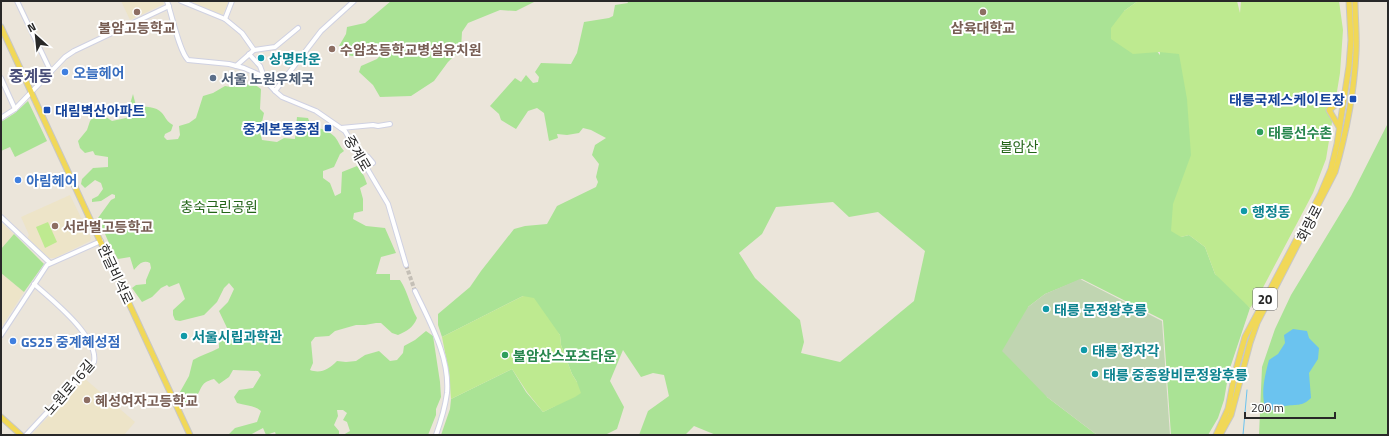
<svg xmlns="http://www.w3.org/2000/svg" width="1389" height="436" font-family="'Titillium Web','Noto Sans KR',sans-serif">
	<rect width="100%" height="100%" fill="#ebe5da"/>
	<g fill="#ede4c8">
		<polygon points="121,1 163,1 164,4 130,20"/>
		<polygon points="185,1 229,1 222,16"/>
		<polygon points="70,195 91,238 90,241 55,258 48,258 27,239 29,235 21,217"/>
		<polygon points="1,222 14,234 1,249"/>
		<polygon points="1,273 24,292 1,328"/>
		<polygon points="84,378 135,422 124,435 32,434"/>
	</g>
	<g fill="#aae395" fill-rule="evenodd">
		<polygon points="391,1 536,1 516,11 500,10 468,23 462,32 461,49 448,62 434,81 411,96 380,97 373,85 359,72 361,66 377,59 387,48 381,44 359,57 346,55 345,47 339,46 346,34 347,27 365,23"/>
		<path d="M627,1H1138L1124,11L1160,55V52H1176L1185,55L1205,115L1181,237L1189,235L1205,247L1215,274L1233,287L1250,308L1229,371L1224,400L1218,418L1208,435H1171L1163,320L1082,279L1045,294L1028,307L1047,397L1097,435H716L694,426L685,435H639L648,411L669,396L664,375L653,373L641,377L623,350L610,381L624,407L617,429L605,435H441L450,409L451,399L512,369L526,392L543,412L555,406L577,382L572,374L561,345L560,335L523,296L442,337L438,325V314L470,287L481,271L514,229L525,226L547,224L557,206L596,187L598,182L596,177L599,164L592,155L595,145L606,138L591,130L583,128L579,133L567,135L557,134L558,138L549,141L544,113L537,108L528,111L516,129L501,120L499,114L490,106L515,78L521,82L526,75L533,83L538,82L539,77L535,72L541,63L571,64L577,53L584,22L609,18L613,16L615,5L628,3ZM833,202L849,217L878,212L925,251L914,301L840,362L801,353L804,342L800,320L755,278L739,253L762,234L776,207Z"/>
		<path d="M254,84L261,89L260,109L264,113L260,131L262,140L277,142L284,138L295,139L297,117L308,118L311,126C319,128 330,131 335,137C339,142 340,147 344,151L340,154L334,167L323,171V178L330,183L335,196L341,193L342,172L357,166L364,176L367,184L360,188L363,199V211L354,213L353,219L366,226L385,228L396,253L381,257L376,274H390V280H400C408,292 410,306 417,318C413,328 407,331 398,335L392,333L381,323H376L365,325H356L335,331L329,336L315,337L311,342L313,363L310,370C321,374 329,369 337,361L346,362L356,361L365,355L379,351L390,361L397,360L403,353L404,346L415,340L426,331L433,336L440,382L441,397L436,409V415L428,435H343L350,431L347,422L343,420L347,413L343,410H337L338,416L334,425L339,431V435H276L275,432L266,435L263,428L250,435H228L235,428L257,422L261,411C254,405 246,406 237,403L234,397L239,390L253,388L261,375L258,371L233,370L229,377L219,384L214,379C198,383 203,390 194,399C192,401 188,402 186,404L180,392L189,376L193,360C201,355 210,353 219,348V342L228,330L219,311L228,302L234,289L229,283L224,288L217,302L204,315L180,321L175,320L173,315V310L185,299L179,283L169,287L167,285L161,288L152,297L142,302L132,288L136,285L146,284V280L151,268L150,263C143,259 138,265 134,270L130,257L118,259L109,243L98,218L111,200L115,198V195L112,194L101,201L92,202V199L98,196L103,189L101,183L95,180L85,188L81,184L82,179L93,168L108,167V157L95,155L93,151L85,153L80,148L78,141L87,130L90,121L100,109L106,117L112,121L126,118L133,94L136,106C145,107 156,106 162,113C166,118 167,122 173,125L171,131L165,134L164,137L167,140L178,139L180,135L179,126L189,123L196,118L203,96L213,93L225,86L231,87L237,85Z"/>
		<polygon points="28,101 47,141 15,157 10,147 1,151 1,122 15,113"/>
		<polygon points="1388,123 1388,435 1259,435 1262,367 1275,329 1291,295 1351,196"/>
		<polygon points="14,234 44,264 24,292 1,273 1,249"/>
	</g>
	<polygon fill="#c0d5b1" points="1080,279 1162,321 1170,435 1097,435 1047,397 1002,351 1028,307 1045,294"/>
	<g fill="#beea90">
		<polygon points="1138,1 1237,1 1240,13 1241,1 1339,1 1343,30 1340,73 1326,159 1313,193 1258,297 1250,308 1215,274 1205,247 1189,235 1181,237 1171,231 1173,204 1191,155 1187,99 1179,54 1159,52 1133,54 1111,39 1111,28 1124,11"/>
		<polygon points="48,222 57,242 45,248 36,227"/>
		<polygon points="523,296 534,298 560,335 561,345 572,374 577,382 581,393 575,397 543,412 527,392 512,369 451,399 449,373 442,337"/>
	</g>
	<path fill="#6bc3ef" d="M1293,329L1307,331L1309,338L1319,348L1318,359L1309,373L1311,398C1302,407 1296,404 1285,406C1277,408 1274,411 1266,410C1260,394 1265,375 1269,360L1278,354L1285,343L1284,335Z"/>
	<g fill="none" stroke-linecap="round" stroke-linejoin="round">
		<polyline stroke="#6bc3ef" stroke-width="1" points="1243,435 1247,390"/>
		<polyline stroke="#c4bfb6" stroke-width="4" stroke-dasharray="4 2" stroke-linecap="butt" points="406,265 415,291"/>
		<g stroke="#cfd1e2" stroke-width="6">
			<g id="minor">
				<polyline points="17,1 51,72"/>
				<path d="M167,1C172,15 179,51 188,60L229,64L244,68L260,75L275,91L282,97L316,111L345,131L388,204L406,265"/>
				<polyline points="181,1 225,19 242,33 254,50"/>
				<polyline points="225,19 232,1"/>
				<polyline points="249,54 260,66 264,77"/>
				<polyline points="236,66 254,50 275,47 298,28"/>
				<polyline points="1,78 15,109"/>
				<polyline points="275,91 321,31 354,1"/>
				<polyline points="1,118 15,109 65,57 74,51 169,6"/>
				<polyline points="341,128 373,125 378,126 390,124"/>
				<polyline points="356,149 368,157 373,163"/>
				<polyline points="1,217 50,263"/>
				<path d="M415,291C430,323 450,357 447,393C445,408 441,421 436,435"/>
				<polyline points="1,335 47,265 101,241"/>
				<path d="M26,435L94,362C99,337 51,299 34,284"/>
			</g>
		</g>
		<g stroke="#c7c7c7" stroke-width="7">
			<g id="major">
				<polyline points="1,27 190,435"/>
				<polyline points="1339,127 1329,110 1344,98"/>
				<polyline points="1,417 21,435"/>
				<polyline points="1216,435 1228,409 1235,373 1245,337 1320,195 1331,169 1337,144 1349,66 1351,40 1349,1"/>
				<path d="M1220,435L1231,415L1250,343L1257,323L1335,172C1346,134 1354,93 1356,53C1357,36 1355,18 1355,1"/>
			</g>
		</g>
		<use href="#minor" stroke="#fff" stroke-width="4"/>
		<use href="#major" stroke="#f1d858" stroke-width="5"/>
	</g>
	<g fill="#8d6e63" stroke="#fff" stroke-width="1.5">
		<circle cx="137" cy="12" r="4"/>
		<circle cx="983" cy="12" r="4"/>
		<circle cx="332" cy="49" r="4"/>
		<circle cx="55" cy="226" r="4"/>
		<circle cx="87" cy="400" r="4"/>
	</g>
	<g fill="#0f9aa8" stroke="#fff" stroke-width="1.5">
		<circle cx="261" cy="58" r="4"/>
		<circle cx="1244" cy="211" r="4"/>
		<circle cx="1046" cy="309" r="4"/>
		<circle cx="184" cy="336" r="4"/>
		<circle cx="1084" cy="350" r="4"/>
		<circle cx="1095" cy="374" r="4"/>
	</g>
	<g fill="#3f7fe0" stroke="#fff" stroke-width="1.5">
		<circle cx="65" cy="72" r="4"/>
		<circle cx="18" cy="180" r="4"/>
		<circle cx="13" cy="341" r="4"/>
	</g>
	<circle fill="#5c6f8a" stroke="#fff" stroke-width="1.5" cx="213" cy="78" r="4"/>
	<g fill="#1a4fb4" stroke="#fff" stroke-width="1.5">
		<rect x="1349" y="95" width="8" height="8" rx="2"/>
		<rect x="43" y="106" width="8" height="8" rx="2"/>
		<rect x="324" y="124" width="8" height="8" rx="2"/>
	</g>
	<g fill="#2e9e5b" stroke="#fff" stroke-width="1.5">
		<circle cx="1260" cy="132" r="4"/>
		<circle cx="505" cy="355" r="4"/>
	</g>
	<g text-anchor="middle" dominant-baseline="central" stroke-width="4" stroke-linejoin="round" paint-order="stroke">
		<rect fill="#fff" stroke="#686868" stroke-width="1" x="1253" y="288" width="24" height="22" rx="3"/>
		<g font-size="13" font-weight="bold" fill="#282828">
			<text x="1265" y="299">20</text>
		</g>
		<g font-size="14" font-weight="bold" fill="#785e54" stroke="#fff" text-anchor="start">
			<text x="137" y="27" text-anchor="middle">불암고등학교</text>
			<text x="983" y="27" text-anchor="middle">삼육대학교</text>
			<text x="340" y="49">수암초등학교병설유치원</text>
			<text x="63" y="226">서라벌고등학교</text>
			<text x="95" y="400">혜성여자고등학교</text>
		</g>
		<g font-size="14" font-weight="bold" fill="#0d838f" stroke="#fff" text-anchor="start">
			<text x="269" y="58">상명타운</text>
			<text x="1252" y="211">행정동</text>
			<text x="1054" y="309">태릉 문정왕후릉</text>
			<text x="192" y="336">서울시립과학관</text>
			<text x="1092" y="350">태릉 정자각</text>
			<text x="1103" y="374">태릉 중종왕비문정왕후릉</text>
		</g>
		<g font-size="14" font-weight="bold" fill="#366cbe" stroke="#fff" text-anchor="start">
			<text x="73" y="72">오늘헤어</text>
			<text x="26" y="180">아림헤어</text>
			<text x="21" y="341">GS25 중계혜성점</text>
		</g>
		<g font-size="14" font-weight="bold" fill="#4e5e75" stroke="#fff" text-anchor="start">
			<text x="221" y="78">서울 노원우체국</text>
		</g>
		<g font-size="14" font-weight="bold" fill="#164399" stroke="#fff" text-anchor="end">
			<text x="1345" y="99">태릉국제스케이트장</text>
			<text x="55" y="110" text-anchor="start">대림벽산아파트</text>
			<text x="320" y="128">중계본동종점</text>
		</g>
		<g font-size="14" font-weight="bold" fill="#27864d" stroke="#fff" text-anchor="start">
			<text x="1268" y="132">태릉선수촌</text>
			<text x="513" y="355">불암산스포츠타운</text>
		</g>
		<g font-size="14" fill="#246519" stroke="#fff">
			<text x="1019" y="146">불암산</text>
			<text x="219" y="206">충숙근린공원</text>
		</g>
		<g font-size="14" fill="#282828" stroke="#fff">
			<text transform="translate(358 153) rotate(60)">중계로</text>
			<text transform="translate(1309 223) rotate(-63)">화랑로</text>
			<text transform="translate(116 274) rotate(65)">한글비석로</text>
			<text transform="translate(69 387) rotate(-49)">노원로16길</text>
		</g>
		<g font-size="16" font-weight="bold" fill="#494e79" stroke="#fff">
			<text x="31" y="76">중계동</text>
		</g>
	</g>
	<rect width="1389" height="436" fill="none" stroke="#282828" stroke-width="4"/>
	<g transform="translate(36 36) rotate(333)" stroke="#ffffff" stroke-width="3" paint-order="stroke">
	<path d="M0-3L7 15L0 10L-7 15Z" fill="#282828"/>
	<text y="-6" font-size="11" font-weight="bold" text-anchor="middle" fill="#282828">N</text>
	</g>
	<path d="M1245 412v6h90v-6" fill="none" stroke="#282828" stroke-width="2"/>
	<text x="1251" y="412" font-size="12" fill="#282828" stroke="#ffffff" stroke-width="3" paint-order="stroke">200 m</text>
</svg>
